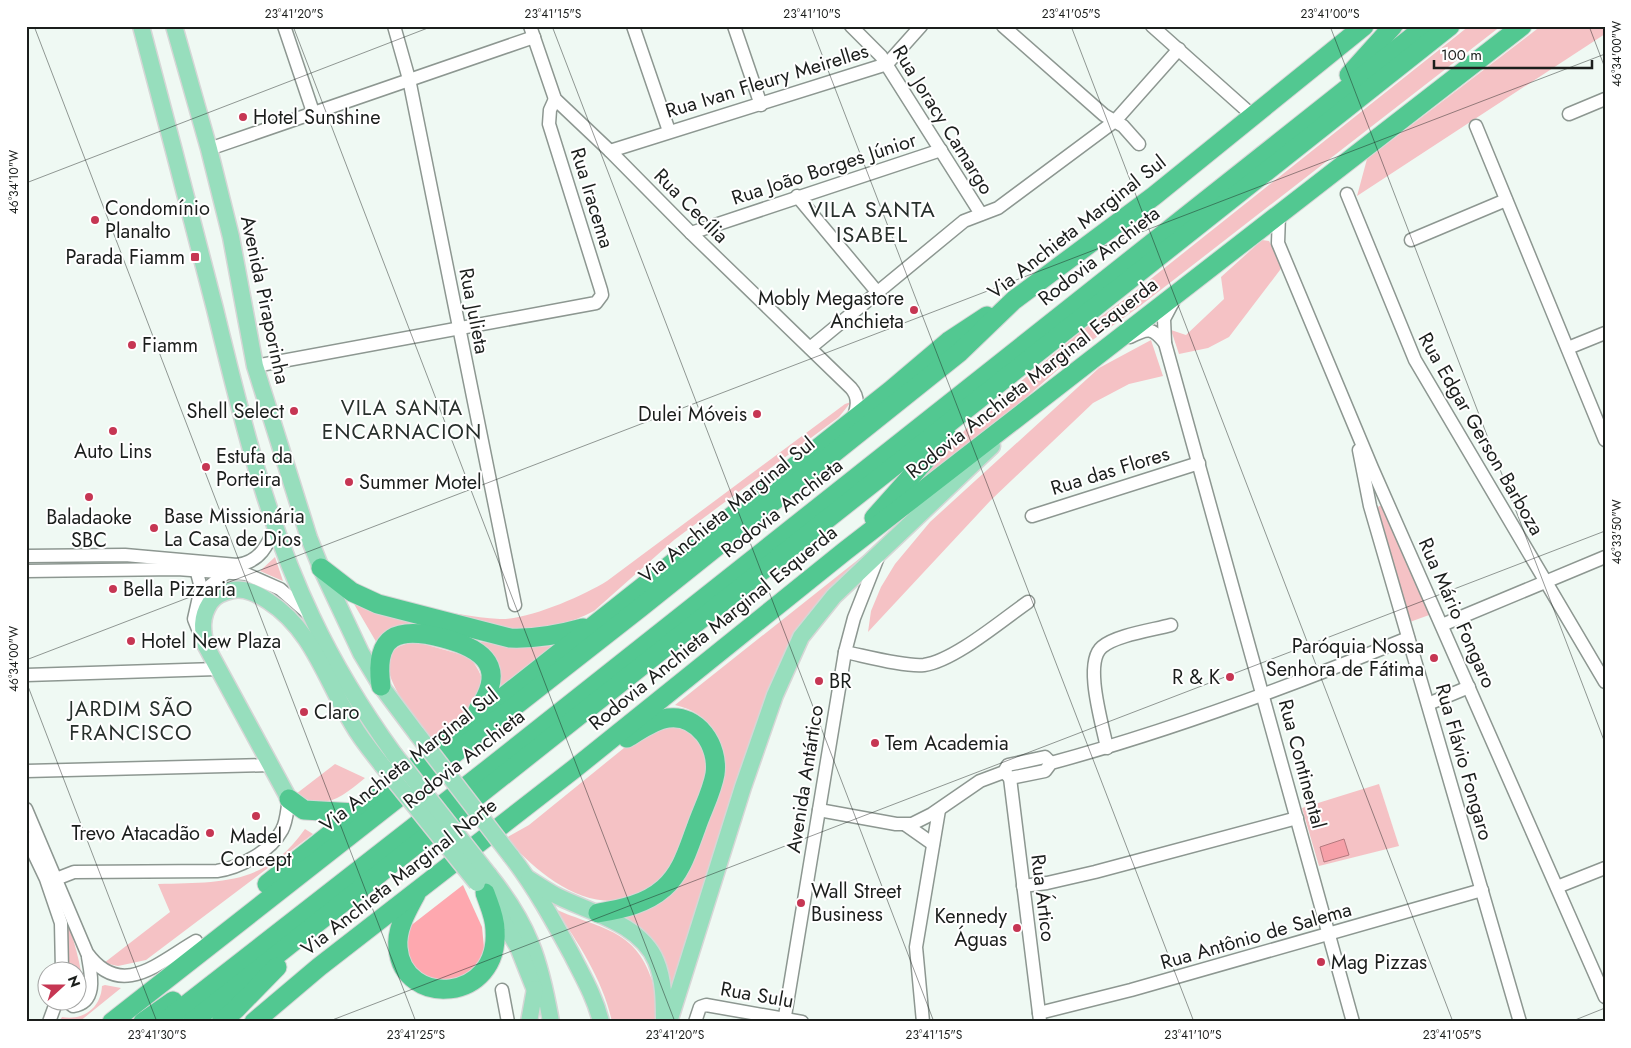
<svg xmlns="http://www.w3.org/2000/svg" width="1631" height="1048" font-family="Jost,sans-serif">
	<rect width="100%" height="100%" fill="#eff9f3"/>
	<g fill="#f5c2c5">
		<polygon points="1469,26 1501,26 1140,306 1087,344 990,429 910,491 974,420 1084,329 1128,297"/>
		<polygon points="1541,26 1605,26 1605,34 1357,196 1367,159"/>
		<polygon points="1262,240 1269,241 1282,266 1280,270 1229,337 1208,348 1179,354 1171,330 1186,335 1224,299 1221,277"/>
		<polygon points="1151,340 1163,376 1129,384 1093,403 991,500 868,632 871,611 881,587 895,564 930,522 1099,368"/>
		<path d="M851,402L839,417L674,540L594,611C534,643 482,625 420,610C447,610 473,618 500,619C528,620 583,596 607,581L845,404Z"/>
		<polygon points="1379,506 1384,506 1432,614 1407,623 1377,509"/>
		<path d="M874,547L815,606L794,636L777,668L672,988L668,975L617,918C631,911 669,896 677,886C701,860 733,764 715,732C706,717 692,709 675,705Z"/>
		<polygon points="275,557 283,581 260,571"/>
		<polygon points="354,604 419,623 404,625 378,645"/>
		<path d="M413,641L470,657C476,666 482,674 483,685C485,706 448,731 434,743C421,725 370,669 395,649C400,645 408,644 413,641Z"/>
		<path d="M475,641L521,647L553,646L501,688C502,666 493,653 475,641Z"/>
		<path d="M671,723L694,731C698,739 703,747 705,756C712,780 697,807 687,829C682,840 674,869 666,877C609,931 546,883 506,838L529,825L640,735Z"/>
		<path d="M335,764L365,778C342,797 324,812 296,794Z"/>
		<polygon points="1379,784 1399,846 1319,866 1302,808"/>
		<path d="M305,829L313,834L146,960L118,966L104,963L170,912L158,884C220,882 265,886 305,829Z"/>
		<path d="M555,909C599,929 635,928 652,980C655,992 657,1009 655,1022H612C604,982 578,942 555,909Z"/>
		<path d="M65,914C74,940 81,964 84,992L78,999V970H67Z"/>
		<path d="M105,985L121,988L79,1022H59L62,1017C83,1021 101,1008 102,986Z"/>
	</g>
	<polygon fill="#fea8af" points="463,885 482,927 485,958 457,981 437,983 418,973 403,946 409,927"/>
	<polygon fill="#f6a0a8" stroke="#b4797e" points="1344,839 1349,855 1324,862 1320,847"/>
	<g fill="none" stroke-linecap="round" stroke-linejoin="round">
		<g stroke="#8d9791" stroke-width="15">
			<g id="minor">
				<polyline points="284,26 313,112"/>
				<polyline points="394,26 409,79 515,605"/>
				<path d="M530,26L555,99L610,151L691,233L851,388C860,398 857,409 852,421"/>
				<polyline points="633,26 669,131"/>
				<polyline points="734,26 761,105"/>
				<polyline points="851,26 881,56 981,214"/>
				<polyline points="1003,26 1104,115 1123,126 1139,144"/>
				<polyline points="1152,26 1253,116"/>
				<polyline points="1569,114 1605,99"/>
				<polyline points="1476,126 1605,440"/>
				<polyline points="209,149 534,37"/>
				<polyline points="610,151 887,64 921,26"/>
				<polyline points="1347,194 1415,360 1605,682"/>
				<polyline points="797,196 878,293"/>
				<polyline points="1279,215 1278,243 1372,468 1605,997"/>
				<polyline points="691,233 941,150"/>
				<polyline points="1411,240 1506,200"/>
				<polyline points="1174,300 1164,319 1165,343 1353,1022"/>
				<path d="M1130,337C1148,328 1152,327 1165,343"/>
				<polyline points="810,348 964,221 998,208 1115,121 1179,49"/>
				<polyline points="1568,348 1605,333"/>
				<polyline points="255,366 596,303 602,295 601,290 549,124 550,110 555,99"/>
				<polyline points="1359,450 1370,506 1520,1022"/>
				<polyline points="1032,516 1199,463"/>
				<path d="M26,556L125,555L237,565C260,562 268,545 276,525"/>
				<polyline points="195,565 201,588 194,619 202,639"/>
				<polyline points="26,571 177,569 246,574 280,589 310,615"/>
				<polyline points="201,593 226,573"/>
				<polyline points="1442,625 1605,557"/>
				<path d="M845,652C865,656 905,667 924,665C954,661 1002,620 1028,602"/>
				<polyline points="26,675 217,669"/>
				<polyline points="1428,704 1469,687"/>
				<path d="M1107,748C1103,726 1083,663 1102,647C1116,635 1153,630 1171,625"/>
				<polyline points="26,771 270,765"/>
				<path d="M1004,772L1010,778L1045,771L1051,763C1173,730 1291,686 1408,638"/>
				<polyline points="1010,778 1040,1021"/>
				<path d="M26,809L87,953C121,1000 158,963 196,941"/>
				<polyline points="819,810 896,824 912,824 932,814 980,781 1004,772 1008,765 1045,757 1051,763"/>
				<polyline points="906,825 933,844"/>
				<polyline points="26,837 46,879 61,923 62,970"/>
				<path d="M56,879L74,872L217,871C240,868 271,851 282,830C287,821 287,809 289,799"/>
				<polyline points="1023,886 1047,883 1095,872 1297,818"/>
				<polyline points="1557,887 1605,868"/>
				<polyline points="502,990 508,1022"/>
				<path d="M65,1000L73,1006C98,1002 91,974 88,957"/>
				<polyline points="1039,1013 1131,990 1482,890"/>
				<polyline points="49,1022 57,1000"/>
				<polyline points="695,1022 700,1007 706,1005 802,1022"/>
				<polyline points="784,1022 845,652 854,618 878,557"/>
				<polyline points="923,1022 916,947 939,810"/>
			</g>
		</g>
		<g stroke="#d6d6d6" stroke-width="19">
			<g id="major">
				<path d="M141,26C166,120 191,215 215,309C240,412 266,521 312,617C335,666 363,711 394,754"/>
				<polyline points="174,26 209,149 231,237 255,366 309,538 321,568 361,653 381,686 417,734"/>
				<path d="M289,799L206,646C202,630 201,617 210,603C215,595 224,592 233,590C246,588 257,594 268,601C313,630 326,681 353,725C361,739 372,752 382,765"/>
				<path d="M511,856C535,887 553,920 572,955C583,977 595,997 601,1022"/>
				<path d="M489,875C529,925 540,959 551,1022"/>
				<path d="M529,879C537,884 546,890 555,895C588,912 640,923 656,961C664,980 664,1002 664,1022"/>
				<polyline points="492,903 518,947 535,990"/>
				<polyline points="529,1022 535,989"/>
				<polyline points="669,1022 743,787 775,695 801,637 834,596 992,446"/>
			</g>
		</g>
		<g stroke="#d6d6d6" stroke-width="21">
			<g id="highway">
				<polyline points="1349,75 1393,26"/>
				<polyline points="874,518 947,436"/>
				<path d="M321,568L352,592L378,604L510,638C536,639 558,635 583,628"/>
				<path d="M381,686C374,635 397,626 443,638C485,649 507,668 478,710"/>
				<polyline points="289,799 304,810 356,813"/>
				<polyline points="267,884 890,391 949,341 987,316"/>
				<path d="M416,894C407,911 396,929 398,948C403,1008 500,1003 495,930C495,917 489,905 485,893"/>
				<path d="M598,913C622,909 646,904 664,888C682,872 688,849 696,828C702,810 712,792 715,774C719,746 698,714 668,718C653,720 639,731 627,738"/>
				<polyline points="112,1022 640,608 960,352 1014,300 1154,196 1364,26"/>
				<polyline points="143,1022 173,1001"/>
				<polyline points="164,1022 487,770 1426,26"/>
				<polyline points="192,1022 1450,26"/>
				<polyline points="221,1022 236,1009 277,967"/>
				<polyline points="254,1022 319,967 574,769 845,551 1522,26"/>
			</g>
		</g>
		<use href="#minor" stroke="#fff" stroke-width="12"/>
		<use href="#major" stroke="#97debd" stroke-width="16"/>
		<use href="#highway" stroke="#52c891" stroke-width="19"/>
		<g stroke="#d6d6d6" stroke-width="19" stroke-linecap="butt">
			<g id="major-bridge">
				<polyline points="417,734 511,856"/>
				<polyline points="394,754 489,875"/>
				<polyline points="382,765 477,883"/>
			</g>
		</g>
		<use href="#major-bridge" stroke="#97debd" stroke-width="16"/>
	</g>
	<path fill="none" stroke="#1b1e1c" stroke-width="1" stroke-opacity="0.45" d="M34,26L416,1022M293,26L675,1022M552,26L934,1022M811,26L1194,1022M1071,26L1453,1022M1330,26L1605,743M1589,26L1605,68M26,183L433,26M26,660L1605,54M26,681L157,1022M327,1022L1605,531M1570,1022L1605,1008"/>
	<g fill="#c63653" stroke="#fff" stroke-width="2">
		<circle cx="243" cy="117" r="5"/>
		<circle cx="95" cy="220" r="5"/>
		<rect x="190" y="252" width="10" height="10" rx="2.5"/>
		<circle cx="914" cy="310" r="5"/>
		<circle cx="132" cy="345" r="5"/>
		<circle cx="294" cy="411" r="5"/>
		<circle cx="757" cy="414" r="5"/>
		<circle cx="113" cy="431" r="5"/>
		<circle cx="206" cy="467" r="5"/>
		<circle cx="349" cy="482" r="5"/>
		<circle cx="89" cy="497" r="5"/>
		<circle cx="154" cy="528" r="5"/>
		<circle cx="113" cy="589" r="5"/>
		<circle cx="131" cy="641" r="5"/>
		<circle cx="1434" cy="658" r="5"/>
		<circle cx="1230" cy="677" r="5"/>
		<circle cx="819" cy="681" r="5"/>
		<circle cx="304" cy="712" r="5"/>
		<circle cx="875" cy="743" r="5"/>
		<circle cx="256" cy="816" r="5"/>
		<circle cx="210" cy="833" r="5"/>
		<circle cx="801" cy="903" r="5"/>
		<circle cx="1017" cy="928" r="5"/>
		<circle cx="1321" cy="962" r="5"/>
	</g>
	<g text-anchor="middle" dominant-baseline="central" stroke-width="4" stroke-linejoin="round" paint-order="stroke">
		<g font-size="20" fill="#1b1e1c" stroke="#fff">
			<text transform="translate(767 81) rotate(-17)">Rua Ivan Fleury Meirelles</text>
			<text transform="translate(943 120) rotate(58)">Rua Joracy Camargo</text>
			<text transform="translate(824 169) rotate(-18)">Rua João Borges Júnior</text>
			<text transform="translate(592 198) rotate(73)">Rua Iracema</text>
			<text transform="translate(691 206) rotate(45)">Rua Cecília</text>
			<text transform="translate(1077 227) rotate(-38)">Via Anchieta Marginal Sul</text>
			<text transform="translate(1099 256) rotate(-38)">Rodovia Anchieta</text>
			<text transform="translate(265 300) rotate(78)">Avenida Piraporinha</text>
			<text transform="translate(474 311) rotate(79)">Rua Julieta</text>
			<text transform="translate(1032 378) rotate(-38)">Rodovia Anchieta Marginal Esquerda</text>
			<text transform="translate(1481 434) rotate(60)">Rua Edgar Gerson Barboza</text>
			<text transform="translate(1110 471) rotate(-17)">Rua das Flores</text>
			<text transform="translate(782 508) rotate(-38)">Rodovia Anchieta</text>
			<text transform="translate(727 510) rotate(-39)">Via Anchieta Marginal Sul</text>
			<text transform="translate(1457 613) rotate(66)">Rua Mário Fongaro</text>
			<text transform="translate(713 628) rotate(-39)">Rodovia Anchieta Marginal Esquerda</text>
			<text transform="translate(464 759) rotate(-38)">Rodovia Anchieta</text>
			<text transform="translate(409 760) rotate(-38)">Via Anchieta Marginal Sul</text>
			<text transform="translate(1464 762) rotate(74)">Rua Flávio Fongaro</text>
			<text transform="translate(1302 764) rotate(75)">Rua Continental</text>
			<text transform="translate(805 779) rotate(-81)">Avenida Antártico</text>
			<text transform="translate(399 877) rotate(-38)">Via Anchieta Marginal Norte</text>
			<text transform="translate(1043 898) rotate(83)">Rua Ártico</text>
			<text transform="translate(1256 936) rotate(-16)">Rua Antônio de Salema</text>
			<text transform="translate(757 995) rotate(10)">Rua Sulu</text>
		</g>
		<g font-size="20" fill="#1b1e1c" stroke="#fff" text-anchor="start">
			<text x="253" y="117">Hotel Sunshine</text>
			<text x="105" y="208">Condomínio<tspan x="105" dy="23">Planalto</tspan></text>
			<text x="185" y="257" text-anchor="end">Parada Fiamm</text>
			<text x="904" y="298" text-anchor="end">Mobly Megastore<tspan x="904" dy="23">Anchieta</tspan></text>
			<text x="142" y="345">Fiamm</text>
			<text x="284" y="411" text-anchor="end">Shell Select</text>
			<text x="747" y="414" text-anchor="end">Dulei Móveis</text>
			<text x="113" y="451" text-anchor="middle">Auto Lins</text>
			<text x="216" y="456">Estufa da<tspan x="216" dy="23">Porteira</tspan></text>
			<text x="359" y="482">Summer Motel</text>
			<text x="164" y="516">Base Missionária<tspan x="164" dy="23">La Casa de Dios</tspan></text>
			<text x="89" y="517" text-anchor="middle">Baladaoke<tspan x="89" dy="23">SBC</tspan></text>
			<text x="123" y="589">Bella Pizzaria</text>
			<text x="141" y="641">Hotel New Plaza</text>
			<text x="1424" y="646" text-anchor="end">Paróquia Nossa<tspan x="1424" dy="23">Senhora de Fátima</tspan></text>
			<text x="1220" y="677" text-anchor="end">R &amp; K</text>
			<text x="829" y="681">BR</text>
			<text x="314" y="712">Claro</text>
			<text x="885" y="743">Tem Academia</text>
			<text x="200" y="833" text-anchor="end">Trevo Atacadão</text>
			<text x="256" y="836" text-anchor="middle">Madel<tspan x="256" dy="23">Concept</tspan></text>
			<text x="811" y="891">Wall Street<tspan x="811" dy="23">Business</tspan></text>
			<text x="1007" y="916" text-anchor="end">Kennedy<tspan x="1007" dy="23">Águas</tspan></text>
			<text x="1331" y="962">Mag Pizzas</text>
		</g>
		<g font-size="21" letter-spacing="1" fill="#28302c" stroke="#fff">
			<text x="402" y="408">VILA SANTA<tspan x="402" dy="24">ENCARNACION</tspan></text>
			<text x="131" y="709">JARDIM SÃO<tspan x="131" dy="24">FRANCISCO</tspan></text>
		</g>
		<g font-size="22" letter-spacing="1" fill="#28302c" stroke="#fff">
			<text x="872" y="209">VILA SANTA<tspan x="872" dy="25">ISABEL</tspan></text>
		</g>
	</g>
	<rect width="1631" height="1048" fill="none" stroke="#ffffff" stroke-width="55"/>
	<g transform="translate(62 986) rotate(69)"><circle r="24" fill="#ffffff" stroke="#a4a5a4"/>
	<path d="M0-4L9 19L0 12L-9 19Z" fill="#c63653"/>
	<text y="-8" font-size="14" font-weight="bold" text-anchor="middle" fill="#1b1e1c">N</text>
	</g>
	<path d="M1434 60v8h158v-8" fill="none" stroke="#1b1e1c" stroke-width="2.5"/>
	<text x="1441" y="60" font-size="15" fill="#1b1e1c" stroke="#ffffff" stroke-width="4" paint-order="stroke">100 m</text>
	<rect x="28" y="28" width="1576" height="992" fill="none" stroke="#1b1e1c" stroke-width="2"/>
	<g font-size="12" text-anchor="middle" fill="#1b1e1c">
		<text x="294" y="18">23°41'20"S</text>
		<text x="553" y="18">23°41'15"S</text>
		<text x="812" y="18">23°41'10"S</text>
		<text x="1071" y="18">23°41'05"S</text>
		<text x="1330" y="18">23°41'00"S</text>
		<text transform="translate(1617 54) rotate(-90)" y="4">46°34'00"W</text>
		<text transform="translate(14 182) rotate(-90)" y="4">46°34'10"W</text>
		<text transform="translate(1617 532) rotate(-90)" y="4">46°33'50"W</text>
		<text transform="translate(14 659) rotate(-90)" y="4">46°34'00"W</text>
		<text x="157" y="1039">23°41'30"S</text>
		<text x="416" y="1039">23°41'25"S</text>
		<text x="675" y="1039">23°41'20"S</text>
		<text x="934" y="1039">23°41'15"S</text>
		<text x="1193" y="1039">23°41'10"S</text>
		<text x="1452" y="1039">23°41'05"S</text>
	</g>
</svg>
